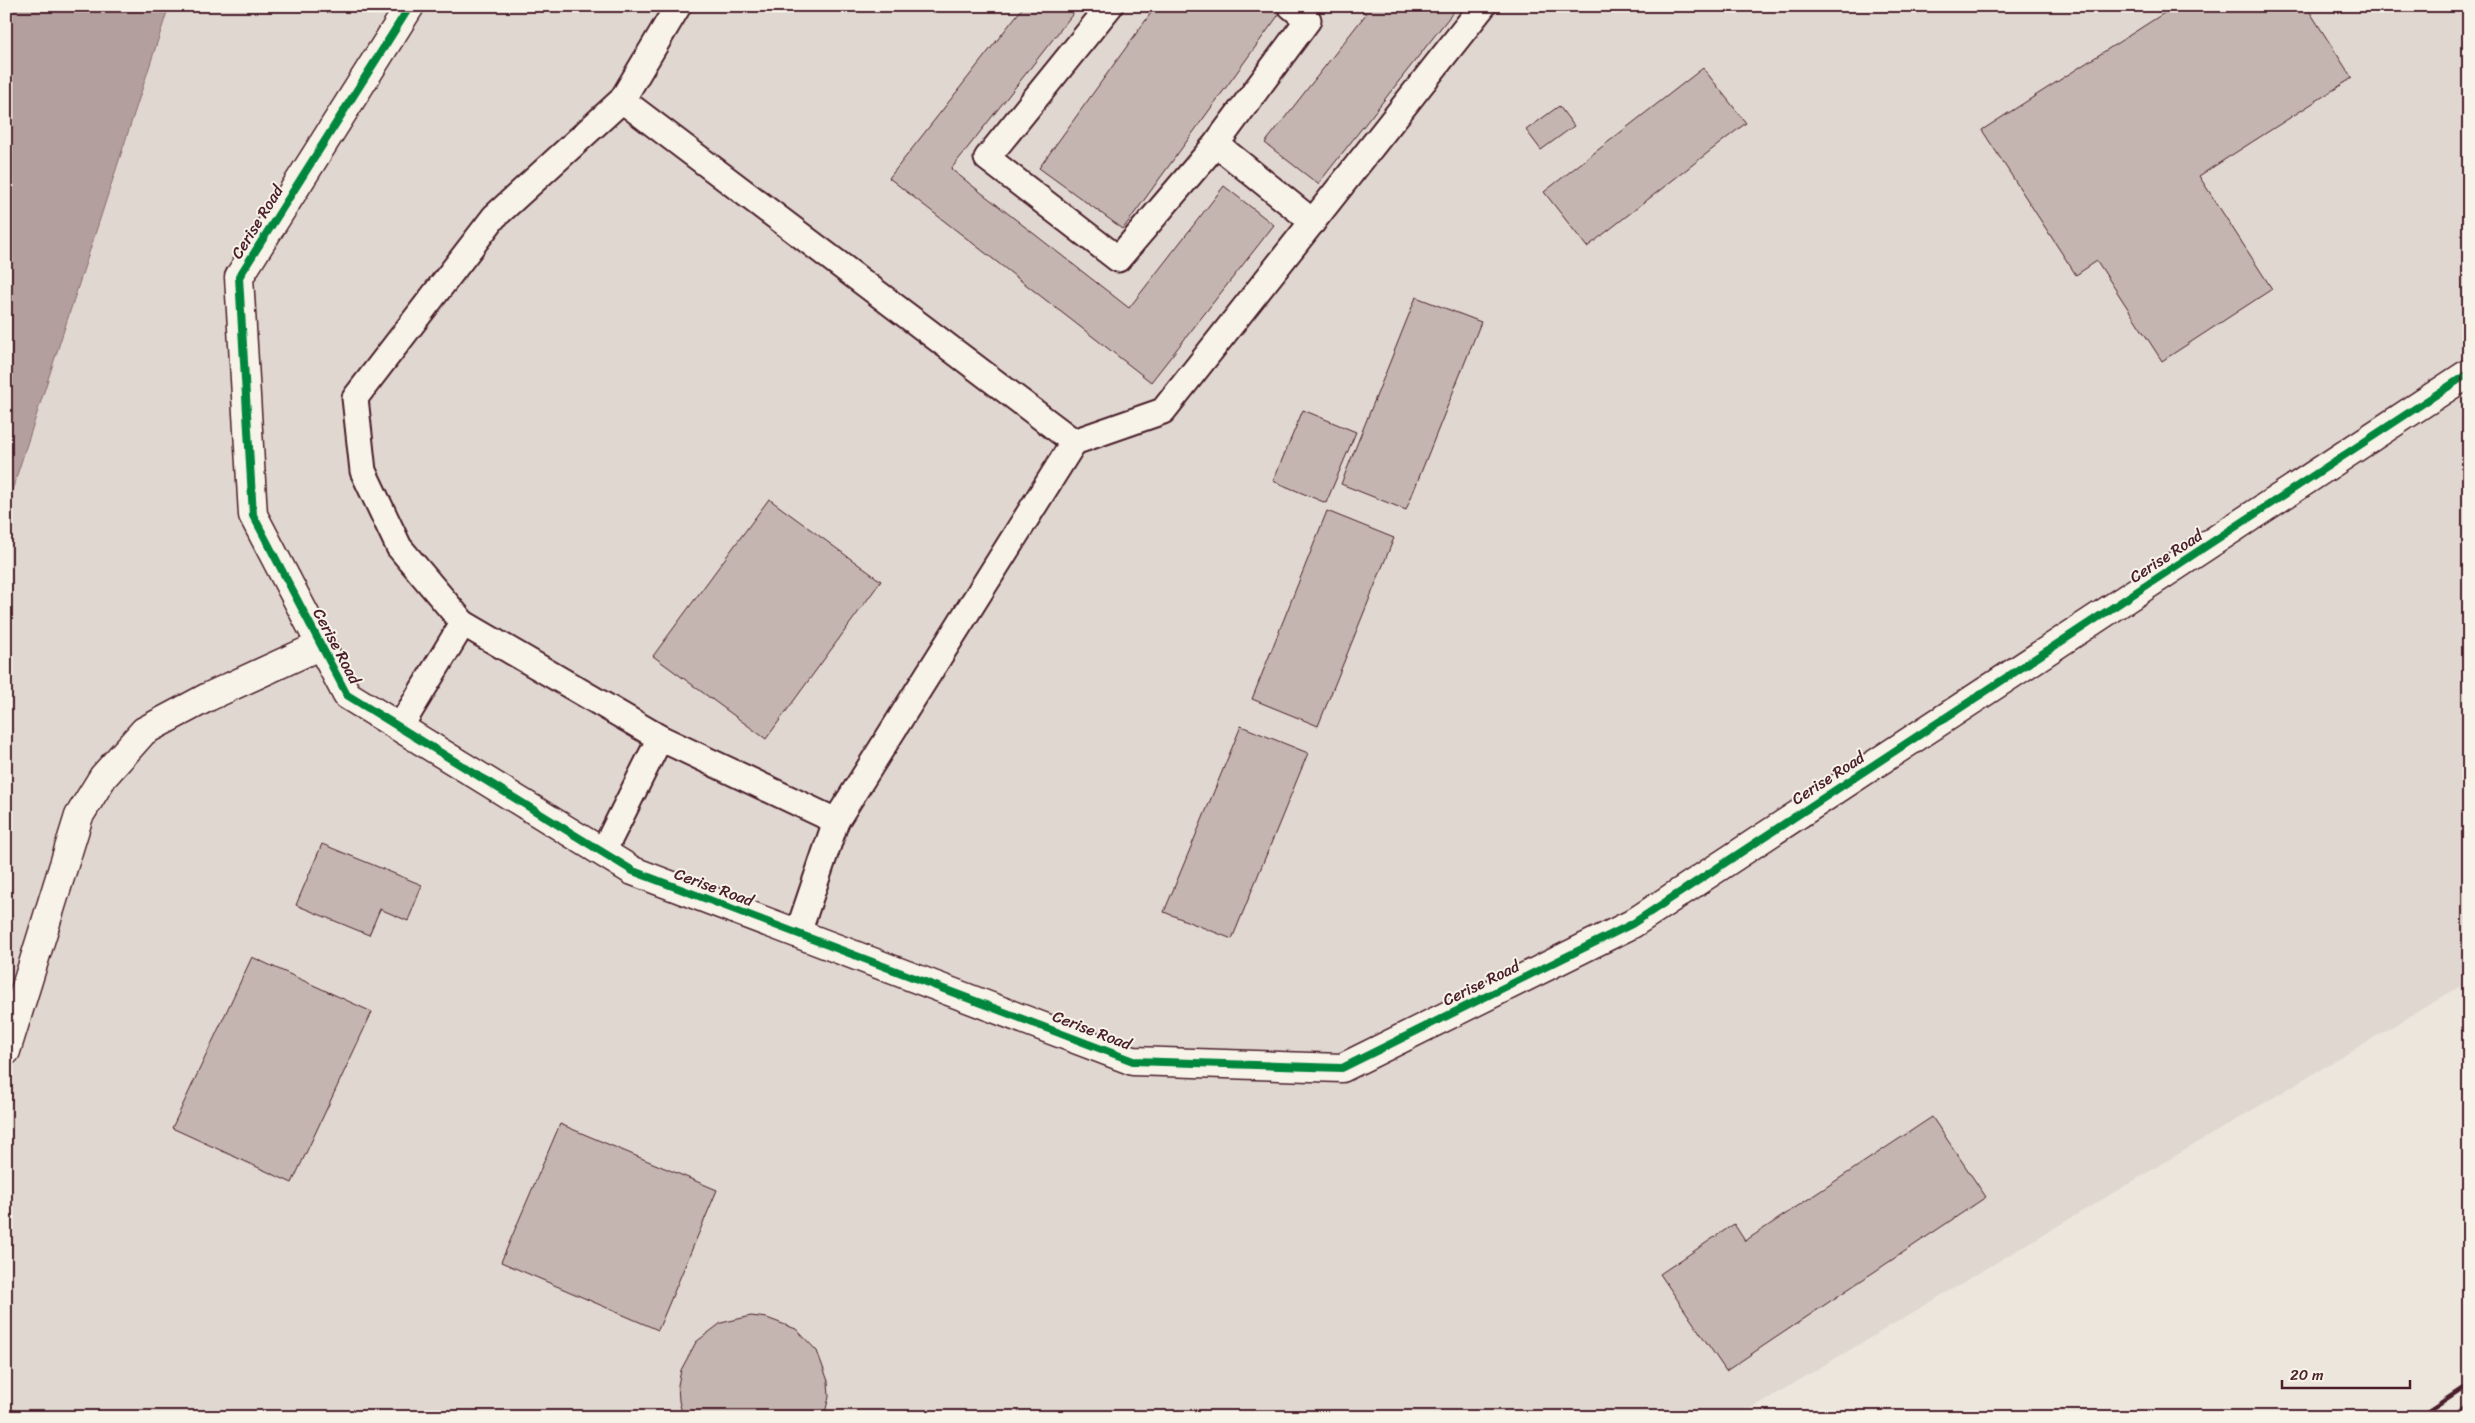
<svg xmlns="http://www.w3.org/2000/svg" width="2475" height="1423" font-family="Sriracha,sans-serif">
	<rect width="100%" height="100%" fill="#ece6dd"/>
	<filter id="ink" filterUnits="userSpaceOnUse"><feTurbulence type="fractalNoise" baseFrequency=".02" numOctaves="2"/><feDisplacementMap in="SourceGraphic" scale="10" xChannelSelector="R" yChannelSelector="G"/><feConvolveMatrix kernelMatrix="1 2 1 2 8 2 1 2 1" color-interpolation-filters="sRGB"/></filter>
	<g filter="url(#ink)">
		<polygon fill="#e0d7d0" points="169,6 2469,6 2469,981 1737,1417 6,1417 6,509"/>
		<polygon fill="#b39f9d" stroke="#896c6f" points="6,6 169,6 6,509"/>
		<g fill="#c4b5b0" stroke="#4a1f2b">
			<polygon points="1024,6 1079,6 951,169 1129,308 1224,186 1274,225 1151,382 889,178"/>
			<polygon points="1156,6 1270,6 1280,13 1123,229 1039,168"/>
			<polygon points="1356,6 1458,6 1318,184 1265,143 1366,14"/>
			<polygon points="2175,6 2306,6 2352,78 2199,176 2272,289 2162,361 2097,261 2076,275 1982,130"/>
			<polygon points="1703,68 1746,123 1587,247 1544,192"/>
			<polygon points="1559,106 1574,126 1541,150 1526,130"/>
			<polygon points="1416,297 1481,322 1406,510 1341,484"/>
			<polygon points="1303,410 1356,432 1326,503 1273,481"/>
			<polygon points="769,499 881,581 766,739 653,656"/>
			<polygon points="1327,511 1394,538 1318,726 1252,699"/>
			<polygon points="1241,726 1308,753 1232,939 1164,912"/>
			<polygon points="322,844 422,885 408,921 380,909 369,935 296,905"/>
			<polygon points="252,957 372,1012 292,1183 172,1128"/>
			<polygon points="1932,1117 1986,1197 1726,1371 1660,1274 1734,1224 1745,1241"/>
			<polygon points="560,1124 717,1190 658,1330 501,1262"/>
			<polygon points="751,1316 767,1318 796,1329 817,1351 828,1381 829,1397 824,1417 683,1417 679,1401 678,1385 681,1370 696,1342 721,1323"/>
		</g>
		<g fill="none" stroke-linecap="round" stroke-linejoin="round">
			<g stroke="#4a1f2b" stroke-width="29">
				<g id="lane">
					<polyline points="1110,6 987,158 1118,259 1216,144 1308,20 1291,6"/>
					<polyline points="622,100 1074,442 836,821"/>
					<polyline points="1216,144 1313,222"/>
					<polyline points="1074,442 1163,411 1483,6"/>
					<polyline points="463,623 660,738 603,852"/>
					<polyline points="400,727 463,623 399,547 363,471 355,398 494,217 622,100 678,6"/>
					<polyline points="660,738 836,821 798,933"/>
				</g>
			</g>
			<g stroke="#4a1f2b" stroke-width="31">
				<g id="street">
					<polyline points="410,6 239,277 253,515 347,695 633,871 1133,1061 1342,1068 1632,924 2469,373"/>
					<polyline points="6,1051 79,816 103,777 144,731 208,697 321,645"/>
				</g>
			</g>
			<use href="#lane" stroke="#f7f3e8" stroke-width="25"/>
			<use href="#street" stroke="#f7f3e8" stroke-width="28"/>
			<g stroke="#4a1f2b" stroke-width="4">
				<polyline points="2419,1417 2469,1384"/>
				<polyline points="2452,1417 2469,1404"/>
			</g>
			<g stroke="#f7f3e8" stroke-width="11">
				<polyline id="cycleway" points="410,6 239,277 253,515 347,695 633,871 1133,1061 1342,1068 1632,924 2469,373"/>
			</g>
			<use href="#cycleway" stroke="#00873e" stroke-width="8"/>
		</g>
	</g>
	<g text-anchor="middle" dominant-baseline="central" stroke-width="4" stroke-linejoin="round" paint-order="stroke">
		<g font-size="16" fill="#4a1f2b" stroke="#f7f3e8">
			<text transform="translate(257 222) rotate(-58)">Cerise Road</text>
			<text transform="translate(2166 556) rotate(-33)">Cerise Road</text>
			<text transform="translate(337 646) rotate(62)">Cerise Road</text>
			<text transform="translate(1828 778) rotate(-33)">Cerise Road</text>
			<text transform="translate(714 887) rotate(20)">Cerise Road</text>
			<text transform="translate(1481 983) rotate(-26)">Cerise Road</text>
			<text transform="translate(1092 1030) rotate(21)">Cerise Road</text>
		</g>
	</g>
	<rect width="2475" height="1423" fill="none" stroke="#f7f3e8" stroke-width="25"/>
	<rect x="12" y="12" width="2450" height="1398" fill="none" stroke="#4a1f2b" stroke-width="2" filter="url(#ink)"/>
	<path d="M2282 1380v8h128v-8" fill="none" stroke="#4a1f2b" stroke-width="2.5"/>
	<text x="2290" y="1380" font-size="15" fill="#4a1f2b" stroke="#f7f3e8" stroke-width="4" paint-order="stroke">20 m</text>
</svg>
